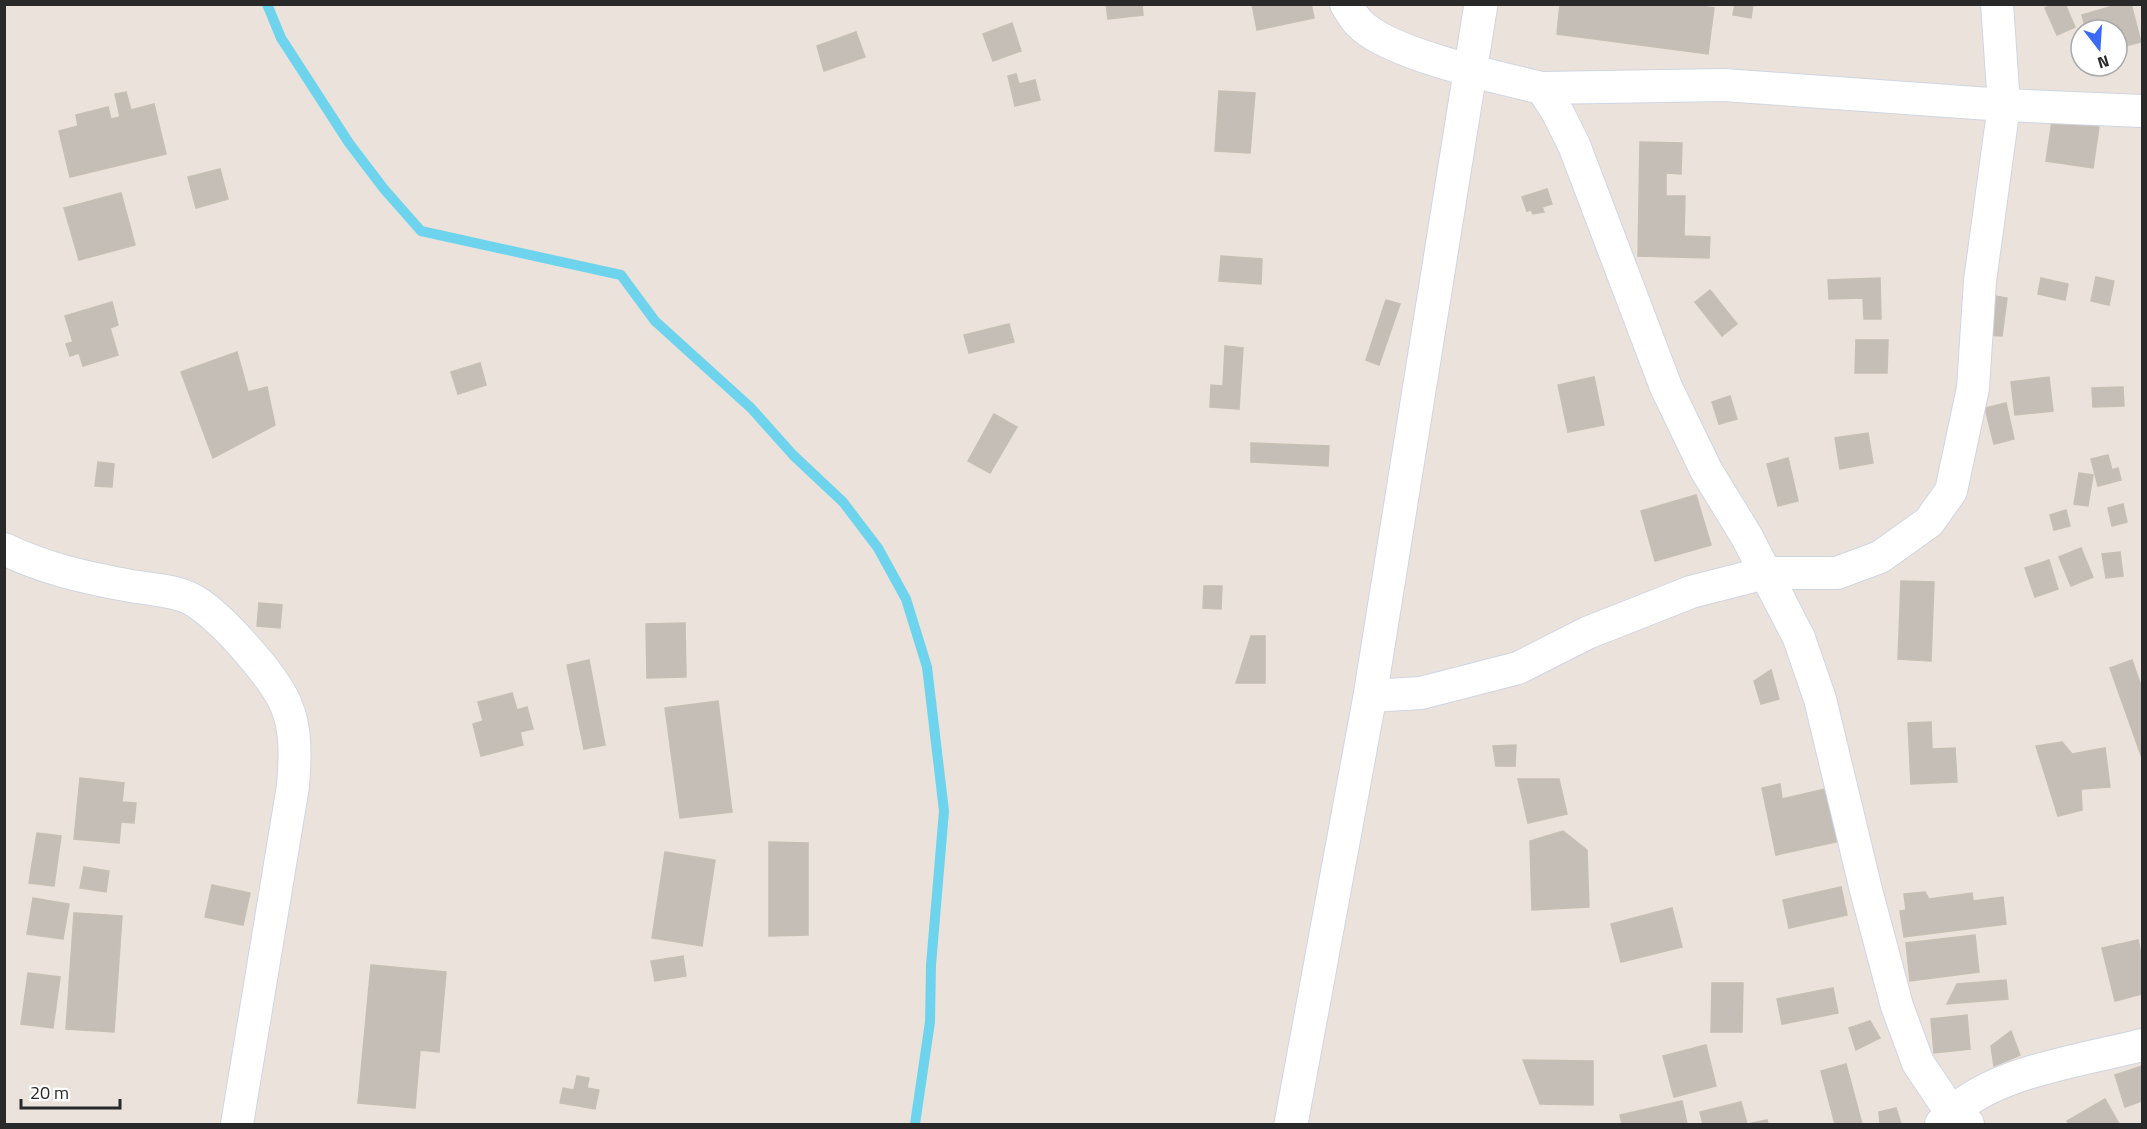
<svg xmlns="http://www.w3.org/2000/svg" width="2147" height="1129" font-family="'Titillium Web',sans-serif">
	<rect width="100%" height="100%" fill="#ebe3db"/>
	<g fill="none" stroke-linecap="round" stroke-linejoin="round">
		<polyline stroke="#6ed4ed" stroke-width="10" points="267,4 281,38 349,143 384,189 421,231 621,275 655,321 751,408 793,455 843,502 878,548 906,599 927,667 944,811 931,965 930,1022 915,1124"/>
	</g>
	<g fill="#c4beb6" stroke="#c6bfb4" stroke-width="1.5">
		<polygon points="1106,4 1142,4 1143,15 1108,19"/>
		<polygon points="1252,4 1311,4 1314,18 1257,30"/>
		<polygon points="1560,4 1686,4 1714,8 1708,54 1557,34"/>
		<polygon points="1735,4 1753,4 1751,18 1733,15"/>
		<polygon points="2054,4 2065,4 2075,27 2057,35 2045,8"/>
		<polygon points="2120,4 2131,4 2141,42 2117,48 2117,30 2086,30 2082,15"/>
		<polygon points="1012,23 1021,51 993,61 983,34"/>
		<polygon points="856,32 865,57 824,71 817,46"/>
		<polygon points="1016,74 1019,84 1035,80 1040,100 1015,106 1008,76"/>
		<polygon points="1219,91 1255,93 1250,153 1215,151"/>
		<polygon points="126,92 131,110 154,104 166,154 70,177 59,131 78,126 76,115 108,107 111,119 120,117 115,94"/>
		<polygon points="2052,121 2099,127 2093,168 2046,161"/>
		<polygon points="1640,142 1682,143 1681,174 1666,173 1666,196 1685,196 1684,236 1710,237 1709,258 1638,256"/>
		<polygon points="220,169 228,199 196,208 188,177"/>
		<polygon points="1547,189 1552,204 1542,207 1544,212 1533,214 1531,210 1527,211 1522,197"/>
		<polygon points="121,193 135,245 79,260 64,208"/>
		<polygon points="1221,256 1262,259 1261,284 1219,281"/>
		<polygon points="2096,277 2114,281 2109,305 2091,301"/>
		<polygon points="1880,278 1881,319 1864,319 1863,298 1829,299 1828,280"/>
		<polygon points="2041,278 2068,284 2065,300 2038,294"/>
		<polygon points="1710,290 1737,324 1722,336 1695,302"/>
		<polygon points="1989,295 2007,298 2002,336 1985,335"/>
		<polygon points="1386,300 1400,304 1379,365 1366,360"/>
		<polygon points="112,302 118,325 110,328 118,355 83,366 79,353 70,356 66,344 73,342 65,316"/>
		<polygon points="1009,324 1014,342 969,353 964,335"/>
		<polygon points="1856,340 1888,340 1887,373 1855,373"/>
		<polygon points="1225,346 1243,348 1239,409 1210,407 1211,385 1223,386"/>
		<polygon points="237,352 248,392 267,387 275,425 213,458 181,372"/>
		<polygon points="480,363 486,385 458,394 451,372"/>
		<polygon points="1594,377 1604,425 1568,432 1558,385"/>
		<polygon points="2049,377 2053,411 2015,415 2011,382"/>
		<polygon points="2123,387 2124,406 2093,407 2092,388"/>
		<polygon points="1730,396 1737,419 1719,424 1712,402"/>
		<polygon points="2006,403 2014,439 1994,444 1985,408"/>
		<polygon points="994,414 1017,427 990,473 968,461"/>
		<polygon points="1868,433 1873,463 1840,469 1835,438"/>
		<polygon points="1251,443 1329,446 1328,466 1251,462"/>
		<polygon points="2108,455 2112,470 2118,468 2121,480 2098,486 2091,459"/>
		<polygon points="1788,458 1798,501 1778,506 1767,464"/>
		<polygon points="98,462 114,464 112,487 95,486"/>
		<polygon points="2079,473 2093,475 2088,506 2074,504"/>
		<polygon points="1696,495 1711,545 1655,561 1641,511"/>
		<polygon points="2123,504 2127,522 2112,526 2108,508"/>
		<polygon points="2066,510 2070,526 2054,530 2050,515"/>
		<polygon points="2081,548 2093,577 2071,586 2059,557"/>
		<polygon points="2120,552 2123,576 2106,578 2102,554"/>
		<polygon points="2049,560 2058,589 2035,597 2025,568"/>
		<polygon points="1901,581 1934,582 1931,661 1898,659"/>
		<polygon points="1204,586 1222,586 1221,609 1203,608"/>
		<polygon points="259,603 282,605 280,628 257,626"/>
		<polygon points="685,623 686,677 647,678 646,624"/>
		<polygon points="1251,636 1265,636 1265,683 1236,683"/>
		<polygon points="589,660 605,745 584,749 567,665"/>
		<polygon points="2132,660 2142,689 2142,758 2110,668"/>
		<polygon points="1771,670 1779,699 1761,704 1754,681"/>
		<polygon points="512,693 517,710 527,707 533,729 520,732 523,745 481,756 473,724 483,721 478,702"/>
		<polygon points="718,701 732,812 680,818 665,708"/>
		<polygon points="1931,722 1932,749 1955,748 1957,782 1911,784 1908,723"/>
		<polygon points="2062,742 2072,754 2105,748 2110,787 2081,789 2082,810 2058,816 2036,746"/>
		<polygon points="1516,745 1515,766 1496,766 1493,746"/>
		<polygon points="80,778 124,783 122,802 136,803 134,823 121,822 119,843 74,839"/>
		<polygon points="1518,779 1559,779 1567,814 1528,823"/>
		<polygon points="1780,784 1782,799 1834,787 1845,840 1776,855 1762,788"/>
		<polygon points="1563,831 1587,850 1589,907 1532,910 1530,841"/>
		<polygon points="37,833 61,836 54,886 29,883"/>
		<polygon points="769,842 808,843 808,935 769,936"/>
		<polygon points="665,852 715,860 702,946 652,938"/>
		<polygon points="84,867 109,871 106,892 80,888"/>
		<polygon points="212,885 250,893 243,925 205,917"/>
		<polygon points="1841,887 1847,915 1789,928 1783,900"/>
		<polygon points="1925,892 1929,899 1972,893 1973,901 2003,897 2006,924 1904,937 1900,911 1906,910 1904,894"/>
		<polygon points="33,898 69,904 63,939 27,934"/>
		<polygon points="1672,908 1682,947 1621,962 1611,924"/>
		<polygon points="74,913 122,916 114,1032 66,1029"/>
		<polygon points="1975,935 1979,972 1910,981 1906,943"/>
		<polygon points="2138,940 2142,959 2142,994 2115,1001 2102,948"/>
		<polygon points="683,956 686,976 655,981 651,961"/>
		<polygon points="371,965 446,972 439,1052 420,1050 415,1108 358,1103"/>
		<polygon points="28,973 60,977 53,1028 21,1024"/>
		<polygon points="2006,980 2008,999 1947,1004 1957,984"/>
		<polygon points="1712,983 1743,983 1742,1032 1711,1032"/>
		<polygon points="1833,988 1838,1013 1782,1024 1777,999"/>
		<polygon points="1967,1015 1970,1049 1934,1053 1931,1019"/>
		<polygon points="1870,1021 1880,1038 1856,1050 1849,1028"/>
		<polygon points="2011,1031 2020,1055 1994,1066 1991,1046"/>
		<polygon points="1706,1045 1716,1086 1674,1097 1663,1056"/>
		<polygon points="1523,1060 1593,1061 1593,1105 1540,1104"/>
		<polygon points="1846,1064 1862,1124 1835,1124 1821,1071"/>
		<polygon points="2142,1066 2142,1101 2125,1107 2115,1075"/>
		<polygon points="577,1076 589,1078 587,1088 599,1090 595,1109 560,1103 563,1088 574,1090"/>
		<polygon points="2105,1099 2119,1124 2069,1124 2067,1121"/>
		<polygon points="1682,1101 1687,1124 1622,1124 1620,1115"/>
		<polygon points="1741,1102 1747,1124 1767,1120 1768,1124 1703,1124 1700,1112"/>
		<polygon points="1896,1108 1901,1124 1880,1124 1879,1112"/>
	</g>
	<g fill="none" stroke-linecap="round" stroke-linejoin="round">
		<g stroke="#d0d5e2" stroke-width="34">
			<g id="minor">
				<path d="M1346,4C1350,11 1354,18 1359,23C1388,54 1499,78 1542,88L1558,113L1574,145L1666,387L1706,470L1747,537L1799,638L1820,699L1866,890L1897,1006L1918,1063L1951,1112L1968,1124"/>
				<polyline points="1542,88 1724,85 2004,105 2142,111"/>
				<path d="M4,549C45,569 87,578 131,586C149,589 172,590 189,598C216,610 275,677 286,705C297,730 295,760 293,786L237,1124"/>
				<polyline points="1370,696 1421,693 1518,668 1587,633 1691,592 1765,573 1837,573 1880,557 1929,522 1951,491 1973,388 1980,281 2004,105 1997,4"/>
				<path d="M1941,1124C1983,1072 2080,1061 2142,1045"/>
			</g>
		</g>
		<g stroke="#d0d5e2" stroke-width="35">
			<polyline id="secondary" points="1291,1124 1370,696 1481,4"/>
		</g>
		<use href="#minor" stroke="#fff" stroke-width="32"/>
		<use href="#secondary" stroke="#fff" stroke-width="33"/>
	</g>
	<rect width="2147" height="1129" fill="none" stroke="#292929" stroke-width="12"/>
	<g transform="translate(2099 48) rotate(163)"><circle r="28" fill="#ffffff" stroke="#a9a9a9" stroke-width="1.5"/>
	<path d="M0-4.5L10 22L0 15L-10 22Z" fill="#3b6af8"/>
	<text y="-9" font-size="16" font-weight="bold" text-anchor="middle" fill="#292929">N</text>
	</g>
	<path d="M21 1099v9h99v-9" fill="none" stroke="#292929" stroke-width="3"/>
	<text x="30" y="1099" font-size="18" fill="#292929" stroke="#ffffff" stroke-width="4.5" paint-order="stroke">20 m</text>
</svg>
